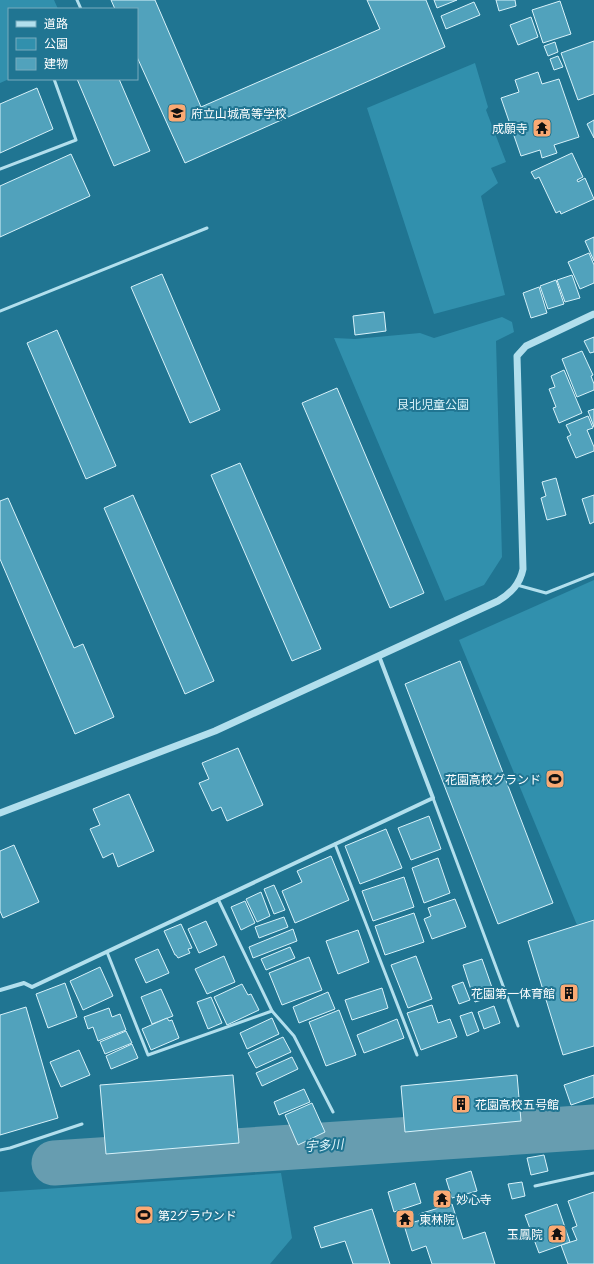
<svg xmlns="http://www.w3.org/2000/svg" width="594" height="1264" font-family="'Open Sans','Noto Sans JP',sans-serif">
	<rect width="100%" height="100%" fill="#207592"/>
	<g fill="#3190ad">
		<polygon points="0,0 54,0 58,9 9,9 9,79 0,83"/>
		<polygon points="475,63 488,107 486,110 506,162 491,168 498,183 481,196 505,295 434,314 367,108"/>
		<polygon points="502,317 512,322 514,332 496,341 502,557 484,585 445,601 334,338 355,339 420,333 434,338"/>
		<polygon points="594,580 594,919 577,925 459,640"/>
		<polygon points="281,1173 292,1238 270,1264 0,1264 0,1192"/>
	</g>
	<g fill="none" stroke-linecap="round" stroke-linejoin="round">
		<polyline stroke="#679db0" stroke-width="45" points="54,1163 594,1127"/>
	</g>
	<g fill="#51a2bc" stroke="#d8f2fa">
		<polygon points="111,0 155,0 201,107 380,29 367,0 426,0 445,47 185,163 137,57 137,9 115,9"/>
		<polygon points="434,0 457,0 437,8"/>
		<polygon points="496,0 515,0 516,6 499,11"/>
		<polygon points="560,1 571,34 543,43 532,10"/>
		<polygon points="474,2 480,15 446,29 441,16"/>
		<polygon points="531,17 538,37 518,45 510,25"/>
		<polygon points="594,41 594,94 578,100 561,53"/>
		<polygon points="555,42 558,52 548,56 544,46"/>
		<polygon points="558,56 563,67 554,70 550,59"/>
		<polygon points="538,72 542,84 559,79 579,137 554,145 557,153 542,158 540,150 521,156 501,98 519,92 515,80"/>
		<polygon points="77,79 119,79 150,151 114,166"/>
		<polygon points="37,88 53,129 0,153 0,104"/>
		<polygon points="594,120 594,138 587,124"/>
		<polygon points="572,153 583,177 577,180 578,182 585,178 594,199 561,214 560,211 556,213 539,177 535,179 531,172"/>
		<polygon points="71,154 90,196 0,237 0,186"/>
		<polygon points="594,237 594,261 585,241"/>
		<polygon points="589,253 594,265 594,283 580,289 568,262"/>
		<polygon points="162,274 220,410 190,423 131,287"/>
		<polygon points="572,275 580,298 565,302 557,280"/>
		<polygon points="556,280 564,304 548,309 540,286"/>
		<polygon points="539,287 547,313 531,318 523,293"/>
		<polygon points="384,312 386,331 355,335 353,316"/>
		<polygon points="57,330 116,466 86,479 27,343"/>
		<polygon points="594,337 594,352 590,353 584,341"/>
		<polygon points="582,351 593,375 591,376 594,384 594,390 577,397 562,359"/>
		<polygon points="564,370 582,413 559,423 553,408 556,407 549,389 555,387 551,376"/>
		<polygon points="337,388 424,593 390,608 302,403"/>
		<polygon points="594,409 594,427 588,411"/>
		<polygon points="588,416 593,428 587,430 594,447 594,451 576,458 567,437 571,435 566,425"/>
		<polygon points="240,463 321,649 292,661 211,475"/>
		<polygon points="556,478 566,515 547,520 541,498 546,496 542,482"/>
		<polygon points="133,495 214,681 185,694 104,508"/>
		<polygon points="594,495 594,522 590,524 582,499"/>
		<polygon points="8,498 74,648 83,644 114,717 75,734 0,559 0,501"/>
		<polygon points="460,661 553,903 498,924 405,684"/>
		<polygon points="238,748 263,805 227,821 221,807 212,811 199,783 209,779 202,763"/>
		<polygon points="129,794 154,851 118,867 113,853 103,858 90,829 100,825 93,809"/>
		<polygon points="429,816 441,849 411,860 398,828"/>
		<polygon points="386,829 402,868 360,884 345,846"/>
		<polygon points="14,845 39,902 3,918 0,911 0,851"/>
		<polygon points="331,856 349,900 295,923 282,891 302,882 297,871"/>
		<polygon points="438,858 450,893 424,903 412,868"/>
		<polygon points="404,877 414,907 373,921 362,891"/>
		<polygon points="274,885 285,910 274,914 264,889"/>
		<polygon points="261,892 270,916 257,922 246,899"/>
		<polygon points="455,899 466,927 432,939 424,919 431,916 428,908"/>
		<polygon points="245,901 255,923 241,930 231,907"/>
		<polygon points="414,913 424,942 385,955 375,926"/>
		<polygon points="284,917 288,927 259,938 255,927"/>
		<polygon points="594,920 594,1046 563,1055 528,941"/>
		<polygon points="206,921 217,945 199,953 188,929"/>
		<polygon points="181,924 192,948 188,949 190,953 178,958 176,955 175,955 164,931"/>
		<polygon points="293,929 297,941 253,958 249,947"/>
		<polygon points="358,930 369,962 338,974 326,941"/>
		<polygon points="290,947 295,958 266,970 261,959"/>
		<polygon points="158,949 169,973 146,983 135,959"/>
		<polygon points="224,956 235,982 207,994 195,969"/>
		<polygon points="416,956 432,999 408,1008 391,965"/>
		<polygon points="309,957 322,990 282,1005 269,973"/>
		<polygon points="482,959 495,996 475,1002 463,965"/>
		<polygon points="100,967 113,996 83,1010 70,981"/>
		<polygon points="463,982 470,1000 459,1004 452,986"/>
		<polygon points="65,983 77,1017 48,1028 36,994"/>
		<polygon points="242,984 248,995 251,994 259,1010 227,1025 214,997"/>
		<polygon points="382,988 388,1008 352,1020 345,1000"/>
		<polygon points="161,989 173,1016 152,1024 141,997"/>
		<polygon points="328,992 335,1009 299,1023 293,1007"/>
		<polygon points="211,997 222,1023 208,1029 197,1002"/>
		<polygon points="432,1005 438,1023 450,1019 457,1037 421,1050 407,1013"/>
		<polygon points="494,1006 500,1023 484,1029 478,1012"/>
		<polygon points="26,1007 58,1118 0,1135 0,1015"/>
		<polygon points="109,1008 112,1017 120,1014 126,1030 98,1041 93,1027 88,1029 84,1017"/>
		<polygon points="339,1010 356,1055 326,1066 309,1022"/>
		<polygon points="472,1012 479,1031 467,1036 460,1016"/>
		<polygon points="167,1018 169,1021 172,1020 179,1038 151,1050 142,1029"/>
		<polygon points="272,1018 279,1034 247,1049 240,1033"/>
		<polygon points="397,1019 404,1038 364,1053 357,1035"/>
		<polygon points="126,1031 132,1043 105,1054 100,1042"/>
		<polygon points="283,1037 291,1052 256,1068 248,1053"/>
		<polygon points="132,1044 138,1058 111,1069 106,1056"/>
		<polygon points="79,1050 90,1075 61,1087 50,1062"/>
		<polygon points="292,1057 298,1069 262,1086 256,1073"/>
		<polygon points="233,1075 239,1143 106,1154 100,1085"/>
		<polygon points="517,1075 521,1121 405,1132 401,1086"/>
		<polygon points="594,1075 594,1097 571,1105 564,1085"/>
		<polygon points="304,1089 310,1102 279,1115 274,1102"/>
		<polygon points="312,1103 325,1132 298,1145 285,1115"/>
		<polygon points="544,1155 548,1171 531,1175 527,1158"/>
		<polygon points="471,1171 477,1191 452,1198 446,1179"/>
		<polygon points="522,1182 525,1196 512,1199 508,1184"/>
		<polygon points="415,1183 421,1203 394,1212 388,1192"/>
		<polygon points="594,1192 594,1264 568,1264 561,1245 577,1240 572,1228 577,1226 568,1201"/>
		<polygon points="452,1204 463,1239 485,1232 495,1264 432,1264 426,1246 412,1251 404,1225 421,1220 419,1214"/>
		<polygon points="557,1204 570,1242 539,1253 525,1215"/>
		<polygon points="372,1209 390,1264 353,1264 345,1241 321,1248 314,1227"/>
	</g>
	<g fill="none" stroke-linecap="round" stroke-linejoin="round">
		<g stroke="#b2dfed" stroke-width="3">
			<polyline points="77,0 81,9"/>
			<polyline points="0,169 76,140 54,79"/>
			<polyline points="0,311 207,228"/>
			<polyline points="517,585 546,593 594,574"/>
			<polyline points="433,798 518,1026"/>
			<polyline points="335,844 417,1055"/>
			<polyline points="218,899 272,1011 294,1036 333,1112"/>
			<polyline points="107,952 148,1055 272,1011"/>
			<polyline points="0,1150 10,1148 82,1124"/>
			<polyline points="535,1186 594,1173"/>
		</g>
		<polyline stroke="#b2dfed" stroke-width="4" points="0,990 24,983 32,987 433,798 379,656"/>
		<path stroke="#b2dfed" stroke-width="7" d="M0,813L215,731L498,601C511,593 520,584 523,569L517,356L526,346L594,314"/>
	</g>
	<defs>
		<g id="school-square" transform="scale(1)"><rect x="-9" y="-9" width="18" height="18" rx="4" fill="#faa973" stroke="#207592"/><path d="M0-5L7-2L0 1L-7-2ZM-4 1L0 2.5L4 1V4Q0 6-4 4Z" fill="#111"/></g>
		<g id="temple-square" transform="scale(1)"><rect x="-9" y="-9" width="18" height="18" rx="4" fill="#faa973" stroke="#207592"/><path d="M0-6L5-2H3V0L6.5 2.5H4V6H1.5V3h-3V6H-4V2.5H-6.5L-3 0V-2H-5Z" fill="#111"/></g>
		<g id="stadium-square" transform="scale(1)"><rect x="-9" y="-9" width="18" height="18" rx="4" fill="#faa973" stroke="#207592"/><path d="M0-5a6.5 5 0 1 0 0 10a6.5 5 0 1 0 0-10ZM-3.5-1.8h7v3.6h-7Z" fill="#111"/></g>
		<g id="building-square" transform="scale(1)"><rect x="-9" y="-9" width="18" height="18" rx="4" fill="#faa973" stroke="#207592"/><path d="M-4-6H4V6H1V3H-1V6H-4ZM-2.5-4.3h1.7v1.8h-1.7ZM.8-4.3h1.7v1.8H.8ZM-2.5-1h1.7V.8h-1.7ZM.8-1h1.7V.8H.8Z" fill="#111"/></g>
	</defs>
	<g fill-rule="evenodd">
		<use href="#school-square" x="177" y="113"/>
		<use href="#temple-square" x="542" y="128"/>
		<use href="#stadium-square" x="555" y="779"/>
		<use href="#building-square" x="569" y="993"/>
		<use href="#building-square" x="461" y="1104"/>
		<use href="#temple-square" x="442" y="1199"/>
		<use href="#stadium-square" x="144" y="1215"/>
		<use href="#temple-square" x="405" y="1219"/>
		<use href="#temple-square" x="557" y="1234"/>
	</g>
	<g text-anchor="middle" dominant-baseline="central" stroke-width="4" stroke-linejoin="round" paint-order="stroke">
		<g font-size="12" fill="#fff" stroke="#207592" text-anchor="start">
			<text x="191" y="113">府立山城高等学校</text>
			<text x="528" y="128" text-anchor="end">成願寺</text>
			<text x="541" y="779" text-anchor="end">花園高校グランド</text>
			<text x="555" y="993" text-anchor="end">花園第一体育館</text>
			<text x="475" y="1104">花園高校五号館</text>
			<text x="456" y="1199">妙心寺</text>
			<text x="158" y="1215">第2グラウンド</text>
			<text x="419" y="1219">東林院</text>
			<text x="543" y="1234" text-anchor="end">玉鳳院</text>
		</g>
		<g font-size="12" fill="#daf3fa" stroke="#207592">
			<text x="433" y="404">艮北児童公園</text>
		</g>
		<g font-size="13" font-style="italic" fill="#def4fa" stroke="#207592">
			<text transform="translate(324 1145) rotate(-4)">宇多川</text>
		</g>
	</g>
	<rect x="8" y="8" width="130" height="72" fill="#207592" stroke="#79acbe"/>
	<rect x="16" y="21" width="20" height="6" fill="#b2dfed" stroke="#79acbe"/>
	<text x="44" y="28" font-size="12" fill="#ffffff">道路</text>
	<rect x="16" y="38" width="20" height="12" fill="#3190ad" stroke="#79acbe"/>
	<text x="44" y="48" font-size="12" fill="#ffffff">公園</text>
	<rect x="16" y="58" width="20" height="12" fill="#51a2bc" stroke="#79acbe"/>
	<text x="44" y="68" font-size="12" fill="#ffffff">建物</text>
</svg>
